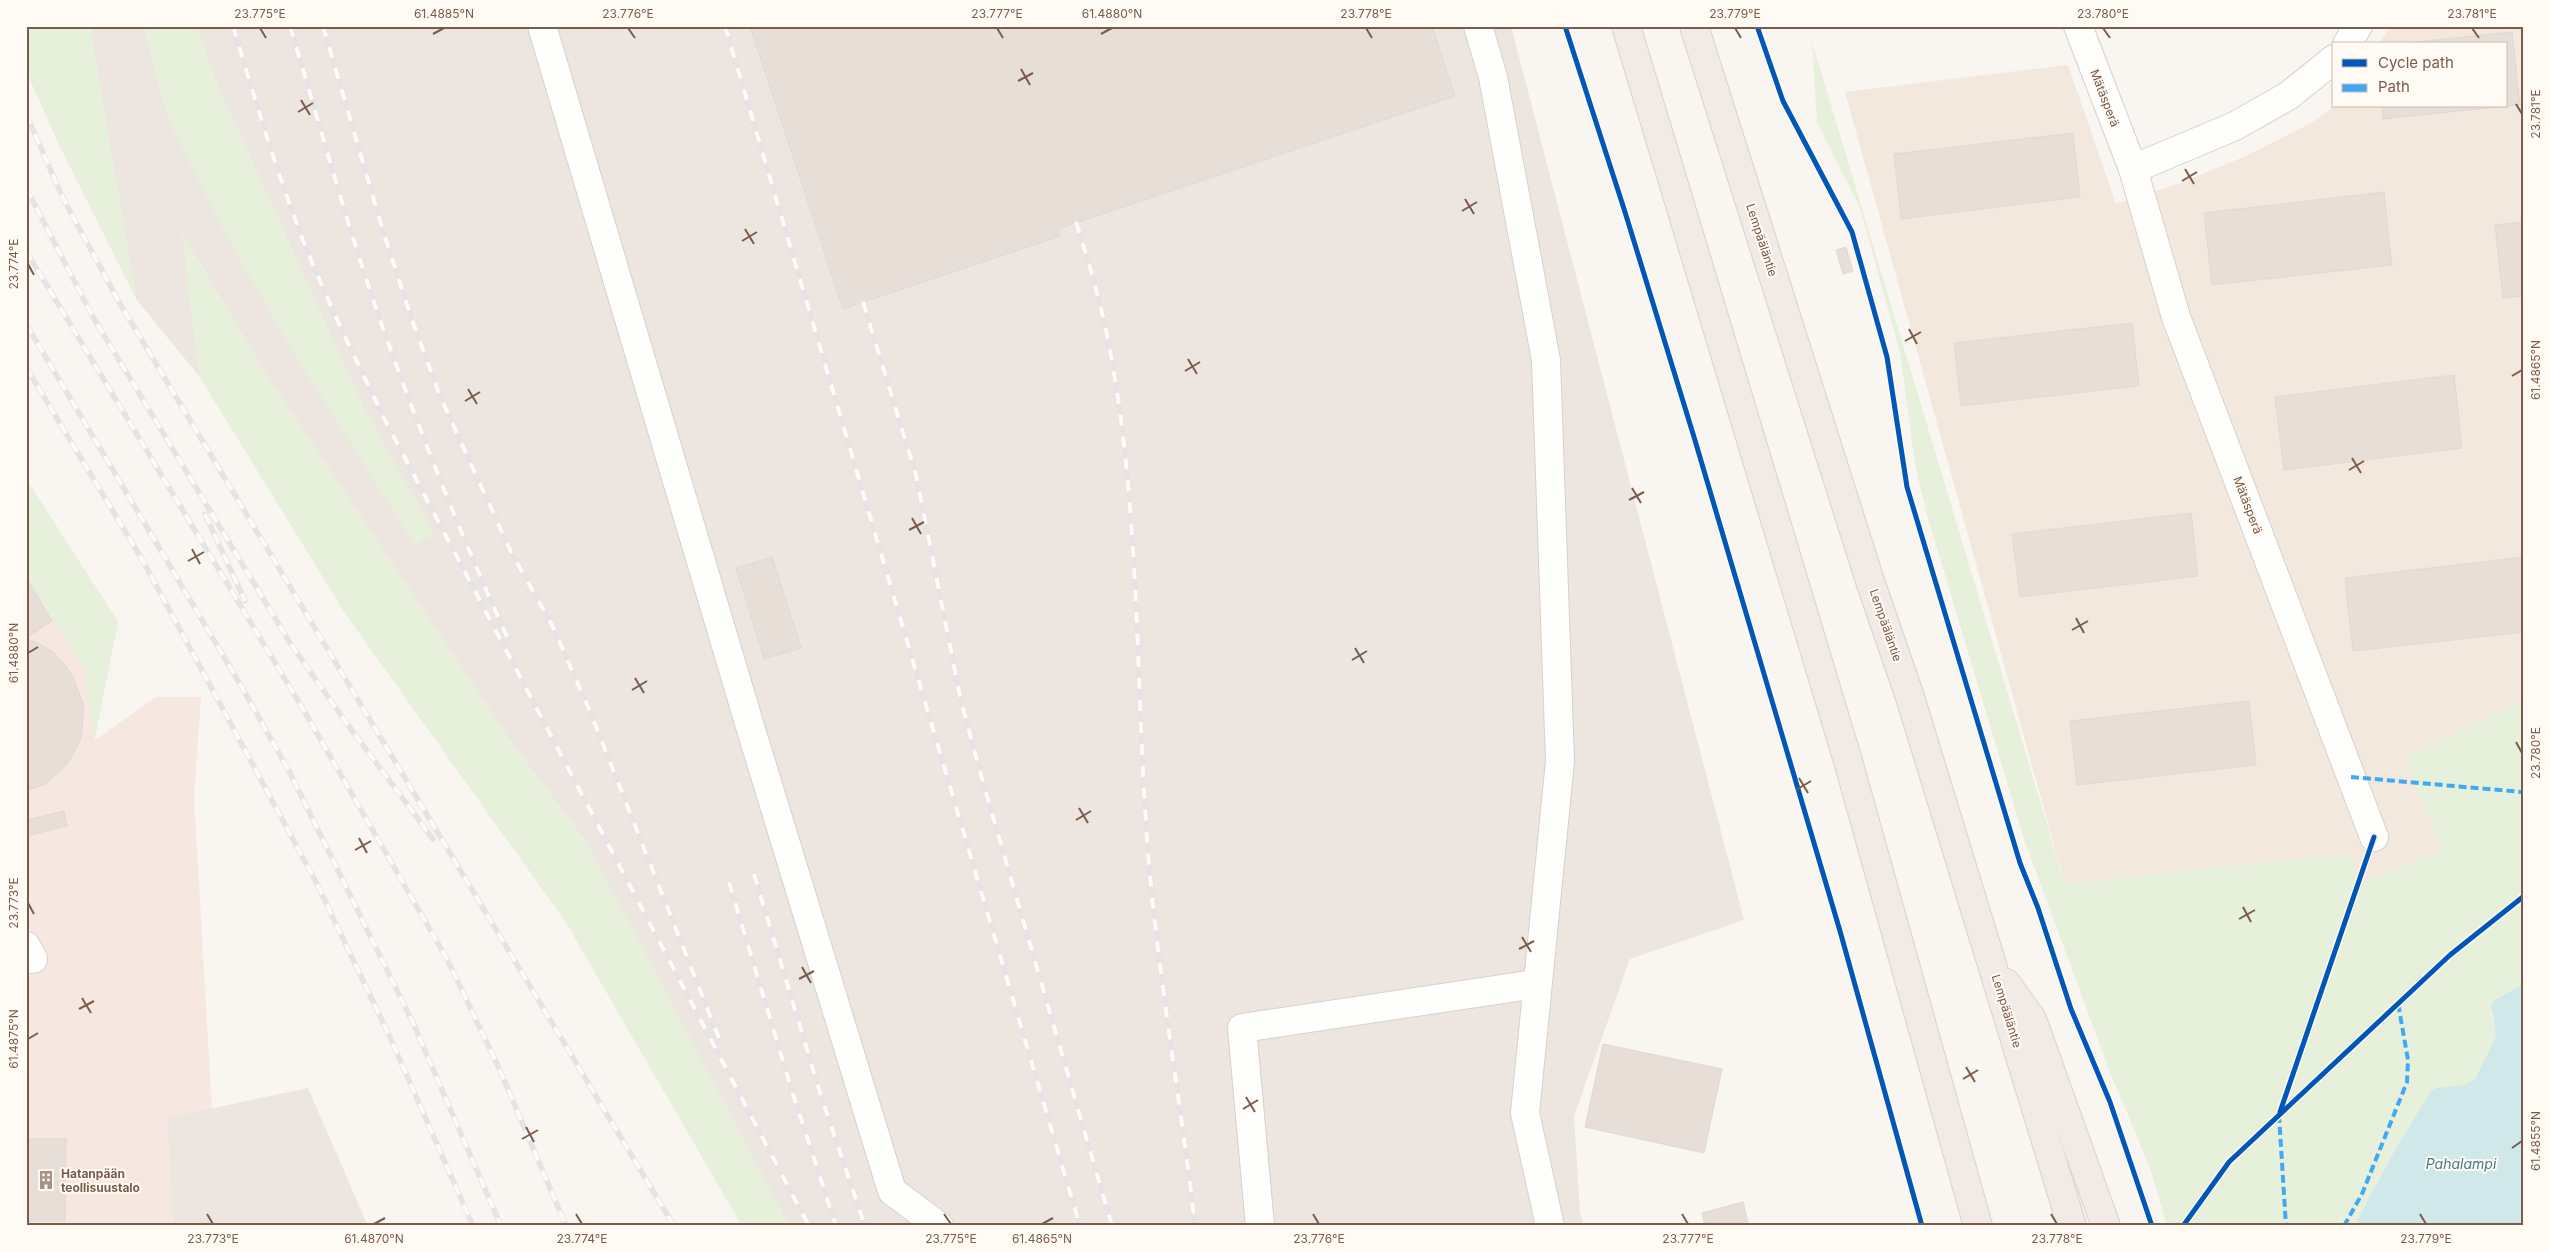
<svg xmlns="http://www.w3.org/2000/svg" width="2550" height="1252" font-family="Inter,sans-serif">
	<rect width="100%" height="100%" fill="#f9f5f0"/>
	<polygon fill="#f2e8de" points="2390,26 2524,26 2524,700 2405,758 2442,850 2359,883 2349,853 2065,884 1845,92 2068,65 2116,204 2178,184 2246,156 2311,123 2334,106 2506,106 2506,44 2379,44"/>
	<polygon fill="#f6e8e1" points="26,479 118,622 94,741 156,697 201,697 194,798 212,1109 167,1118 173,1226 26,1226"/>
	<g fill="#ede5e0">
		<polygon points="90,26 144,26 169,121 434,534 365,411 214,77 197,26 1511,26 1744,920 1630,959 1574,1116 1580,1212 1584,1226 789,1226 586,842 507,736 265,373 183,235 199,376 136,299"/>
		<polygon points="308,1088 368,1226 173,1226 167,1118"/>
	</g>
	<g fill="#e7f0db">
		<polygon points="26,26 90,26 136,299 59,145 26,71"/>
		<polygon points="144,26 197,26 214,77 365,411 434,534 415,545 295,355 232,246 169,121"/>
		<polygon points="1812,42 2065,884 2349,853 2359,883 2442,850 2404,758 2524,700 2524,984 2496,999 2491,1013 2496,1036 2475,1079 2464,1085 2437,1088 2431,1092 2395,1150 2354,1226 2167,1226 2150,1168 2111,1075 2024,839 1926,511 1915,464 1900,352 1860,208 1817,122"/>
		<polygon points="182,234 265,373 507,736 586,842 789,1226 742,1226 565,921 346,615 199,376"/>
		<polygon points="26,479 118,622 94,742 85,671 26,577"/>
	</g>
	<polygon fill="#d0e8ea" points="2524,984 2524,1226 2354,1226 2395,1150 2431,1091 2436,1088 2464,1085 2475,1079 2496,1036 2491,1006 2496,999"/>
	<g fill="#e6ded7" stroke="#e2d8d2">
		<polygon points="750,26 1432,26 1455,96 1057,229 1060,236 843,309"/>
		<polygon points="2512,32 2520,105 2506,106 2506,44 2398,44"/>
		<polygon points="2382,106 2506,106 2383,119"/>
		<polygon points="2073,133 2080,197 1901,219 1894,154"/>
		<polygon points="2384,192 2392,265 2212,285 2204,213"/>
		<polygon points="2524,222 2524,296 2503,298 2495,225"/>
		<polygon points="1846,247 1853,271 1843,274 1836,250"/>
		<polygon points="2132,323 2139,386 1961,406 1954,343"/>
		<polygon points="2454,375 2462,448 2284,470 2275,397"/>
		<polygon points="2191,513 2198,576 2020,597 2012,534"/>
		<polygon points="772,557 801,648 764,659 736,568"/>
		<polygon points="2524,557 2524,632 2353,651 2345,578"/>
		<polygon points="26,577 52,621 26,638"/>
		<polygon points="26,639 38,643 53,652 64,664 73,677 84,706 81,738 68,763 46,784 26,791"/>
		<polygon points="2249,701 2256,765 2077,785 2070,721"/>
		<polygon points="64,811 67,826 26,836 26,820"/>
		<polygon points="1603,1044 1722,1069 1704,1153 1585,1127"/>
		<polygon points="26,1139 66,1139 65,1221 26,1221"/>
		<polygon points="1743,1202 1749,1226 1705,1226 1702,1213"/>
	</g>
	<g fill="none" stroke-linecap="round" stroke-linejoin="round">
		<g stroke="#d7d1cb" stroke-width="30">
			<g id="minor">
				<polyline points="542,26 749,723 892,1191 939,1226"/>
				<polyline points="1478,26 1493,77 1546,360 1560,761 1525,1113 1550,1226"/>
				<polyline points="2078,26 2133,169 2176,317 2374,837"/>
				<polyline points="2347,44 2358,26"/>
				<polyline points="2133,169 2235,126 2288,96 2334,59"/>
				<polyline points="26,946 33,959"/>
				<polyline points="1260,1226 1242,1028 1536,984"/>
			</g>
		</g>
		<g stroke="#dad1cc" stroke-width="30">
			<g id="highway">
				<polyline points="1626,26 1848,761 1978,1226"/>
				<polyline points="1694,26 1870,581 1910,697 2072,1226"/>
				<polyline points="2006,983 2032,1019 2106,1226"/>
			</g>
		</g>
		<use href="#minor" stroke="#fefefd" stroke-width="28"/>
		<use href="#highway" stroke="#f2eae7" stroke-width="28"/>
		<g stroke="#e6e3e7" stroke-width="5.5">
			<g id="rail">
				<path d="M233,26C254,96 275,167 301,235C326,299 356,360 386,422L809,1226"/>
				<path d="M290,26C321,129 349,233 385,334C422,437 463,540 508,639"/>
				<polyline points="323,26 383,231 411,317 440,396 511,552 553,627 589,709 719,1038"/>
				<polyline points="725,26 1080,1226"/>
				<polyline points="26,114 63,198 119,302 674,1226"/>
				<polyline points="26,188 93,317 290,643 345,721 433,839"/>
				<path d="M1076,222C1089,263 1101,303 1109,345C1141,512 1135,683 1148,852C1158,978 1181,1101 1195,1226"/>
				<polyline points="26,251 300,704 447,959 499,1068 566,1226"/>
				<polyline points="863,302 916,475 961,701 984,786 1112,1226"/>
				<polyline points="26,324 236,677 289,771 413,1023 501,1226"/>
				<polyline points="26,367 143,561 316,882 389,1035 473,1226"/>
				<polyline points="205,514 245,601"/>
				<polyline points="754,874 821,1096 865,1226"/>
				<polyline points="729,882 791,1088 836,1226"/>
			</g>
		</g>
		<use href="#rail" stroke="#fffaf3" stroke-width="4" stroke-dasharray="11" stroke-linecap="butt"/>
		<g stroke="#3fa9f5" stroke-width="4" stroke-dasharray="8 4" stroke-linecap="butt">
			<polyline points="2351,777 2522,792"/>
			<polyline points="2279,1115 2286,1226"/>
			<polyline points="2344,1226 2362,1194 2407,1082 2408,1060 2398,1003"/>
		</g>
		<g stroke="#fffaf3" stroke-width="8">
			<g id="cycleway">
				<polyline points="1565,26 1625,212 1694,437 1840,931 1922,1226"/>
				<polyline points="1757,26 1783,101 1852,232 1887,357 1907,487 2020,863 2038,908 2071,1009 2110,1102 2152,1226"/>
				<polyline points="2280,1112 2374,837"/>
				<polyline points="2183,1226 2229,1162 2450,955 2524,896"/>
			</g>
		</g>
		<use href="#cycleway" stroke="#0057b8" stroke-width="5"/>
	</g>
	<path fill="none" stroke="#7a5c4d" stroke-width="2" d="M260,28L266,38M628,28L635,38M997,28L1003,38M1366,28L1372,38M1735,28L1741,38M2103,28L2110,38M2472,28L2479,38M433,34L444,28M1101,34L1112,28M1021,69L1030,85M1018,81L1033,73M301,100L310,115M2516,104L2522,114M298,112L313,103M2185,169L2194,184M2182,181L2197,172M1465,199L1474,214M1462,211L1477,202M745,229L754,244M742,241L757,232M28,264L34,275M1909,329L1917,344M1905,341L1921,332M1188,359L1197,374M1185,371L1200,362M2512,376L2522,370M468,389L477,404M465,401L480,392M2352,458L2361,473M2349,470L2364,461M1632,488L1641,503M1629,500L1644,492M912,518L921,534M909,530L924,522M192,549L200,564M188,561L204,552M2076,618L2084,633M2072,630L2088,621M1355,648L1364,663M28,653L38,647M1352,660L1367,651M635,678L644,693M632,690L647,681M2516,742L2522,753M1799,778L1808,793M1796,790L1811,781M1079,808L1088,823M1076,820L1091,811M359,838L367,853M355,850L371,841M28,903L34,914M2243,907L2251,922M2239,919L2255,910M1522,937L1531,952M1519,949L1534,941M802,967L811,983M799,979L814,971M82,998L91,1013M79,1009L94,1001M28,1039L38,1033M1966,1067L1975,1082M1963,1079L1978,1070M1246,1097L1255,1112M1243,1109L1258,1100M526,1127L534,1142M522,1139L538,1130M2512,1148L2522,1141M207,1214L213,1224M576,1214L582,1224M944,1214L951,1224M1313,1214L1319,1224M1682,1214L1688,1224M2051,1214L2057,1224M2420,1214L2426,1224M374,1224L385,1218M1042,1224L1053,1218"/>
	<defs>
		<g id="building-bare" transform="scale(1.5)"><path d="M-4-6H4V6H1V3H-1V6H-4ZM-2.5-4.3h1.7v1.8h-1.7ZM.8-4.3h1.7v1.8H.8ZM-2.5-1h1.7V.8h-1.7ZM.8-1h1.7V.8H.8Z" fill="#a69286" stroke="#fffaf3" stroke-width="2.5" paint-order="stroke"/></g>
	</defs>
	<g fill-rule="evenodd">
		<use href="#building-bare" x="46" y="1180"/>
	</g>
	<g text-anchor="middle" dominant-baseline="central" stroke-width="4" stroke-linejoin="round" paint-order="stroke">
		<g font-size="12" fill="#7a5c4d" stroke="#fffaf3">
			<text transform="translate(2105 98) rotate(69)">Mätäsperä</text>
			<text transform="translate(1762 240) rotate(72)">Lempääläntie</text>
			<text transform="translate(2248 505) rotate(69)">Mätäsperä</text>
			<text transform="translate(1886 625) rotate(71)">Lempääläntie</text>
			<text transform="translate(2007 1011) rotate(73)">Lempääläntie</text>
		</g>
		<g font-size="12" font-weight="bold" fill="#7a5c4d" stroke="#fffaf3" text-anchor="start">
			<text x="61" y="1173">Hatanpään<tspan x="61" dy="14">teollisuustalo</tspan></text>
		</g>
		<g font-size="14" font-style="italic" fill="#437c86" stroke="#fffaf3">
			<text x="2461" y="1163">Pahalampi</text>
		</g>
	</g>
	<rect width="2550" height="1252" fill="none" stroke="#fffaf3" stroke-width="55"/>
	<rect x="2332" y="42" width="175" height="65" fill="#fffaf3" stroke="#cabbb1"/>
	<rect x="2342" y="59" width="25" height="8" fill="#0057b8" stroke="#cabbb1"/>
	<text x="2378" y="68" font-size="15" fill="#7a5c4d">Cycle path</text>
	<rect x="2342" y="84" width="25" height="8" fill="#3fa9f5" stroke="#cabbb1"/>
	<text x="2378" y="92" font-size="15" fill="#7a5c4d">Path</text>
	<rect x="28" y="28" width="2494" height="1196" fill="none" stroke="#7a5c4d" stroke-width="2"/>
	<g font-size="12" text-anchor="middle" fill="#7a5c4d">
		<text x="260" y="18">23.775°E</text>
		<text x="444" y="18">61.4885°N</text>
		<text x="628" y="18">23.776°E</text>
		<text x="997" y="18">23.777°E</text>
		<text x="1112" y="18">61.4880°N</text>
		<text x="1366" y="18">23.778°E</text>
		<text x="1735" y="18">23.779°E</text>
		<text x="2103" y="18">23.780°E</text>
		<text x="2472" y="18">23.781°E</text>
		<text transform="translate(2536 114) rotate(-90)" y="4">23.781°E</text>
		<text transform="translate(14 264) rotate(-90)" y="4">23.774°E</text>
		<text transform="translate(2536 370) rotate(-90)" y="4">61.4865°N</text>
		<text transform="translate(14 653) rotate(-90)" y="4">61.4880°N</text>
		<text transform="translate(2536 753) rotate(-90)" y="4">23.780°E</text>
		<text transform="translate(14 903) rotate(-90)" y="4">23.773°E</text>
		<text transform="translate(14 1039) rotate(-90)" y="4">61.4875°N</text>
		<text transform="translate(2536 1141) rotate(-90)" y="4">61.4855°N</text>
		<text x="213" y="1243">23.773°E</text>
		<text x="374" y="1243">61.4870°N</text>
		<text x="582" y="1243">23.774°E</text>
		<text x="951" y="1243">23.775°E</text>
		<text x="1042" y="1243">61.4865°N</text>
		<text x="1319" y="1243">23.776°E</text>
		<text x="1688" y="1243">23.777°E</text>
		<text x="2057" y="1243">23.778°E</text>
		<text x="2426" y="1243">23.779°E</text>
	</g>
</svg>
